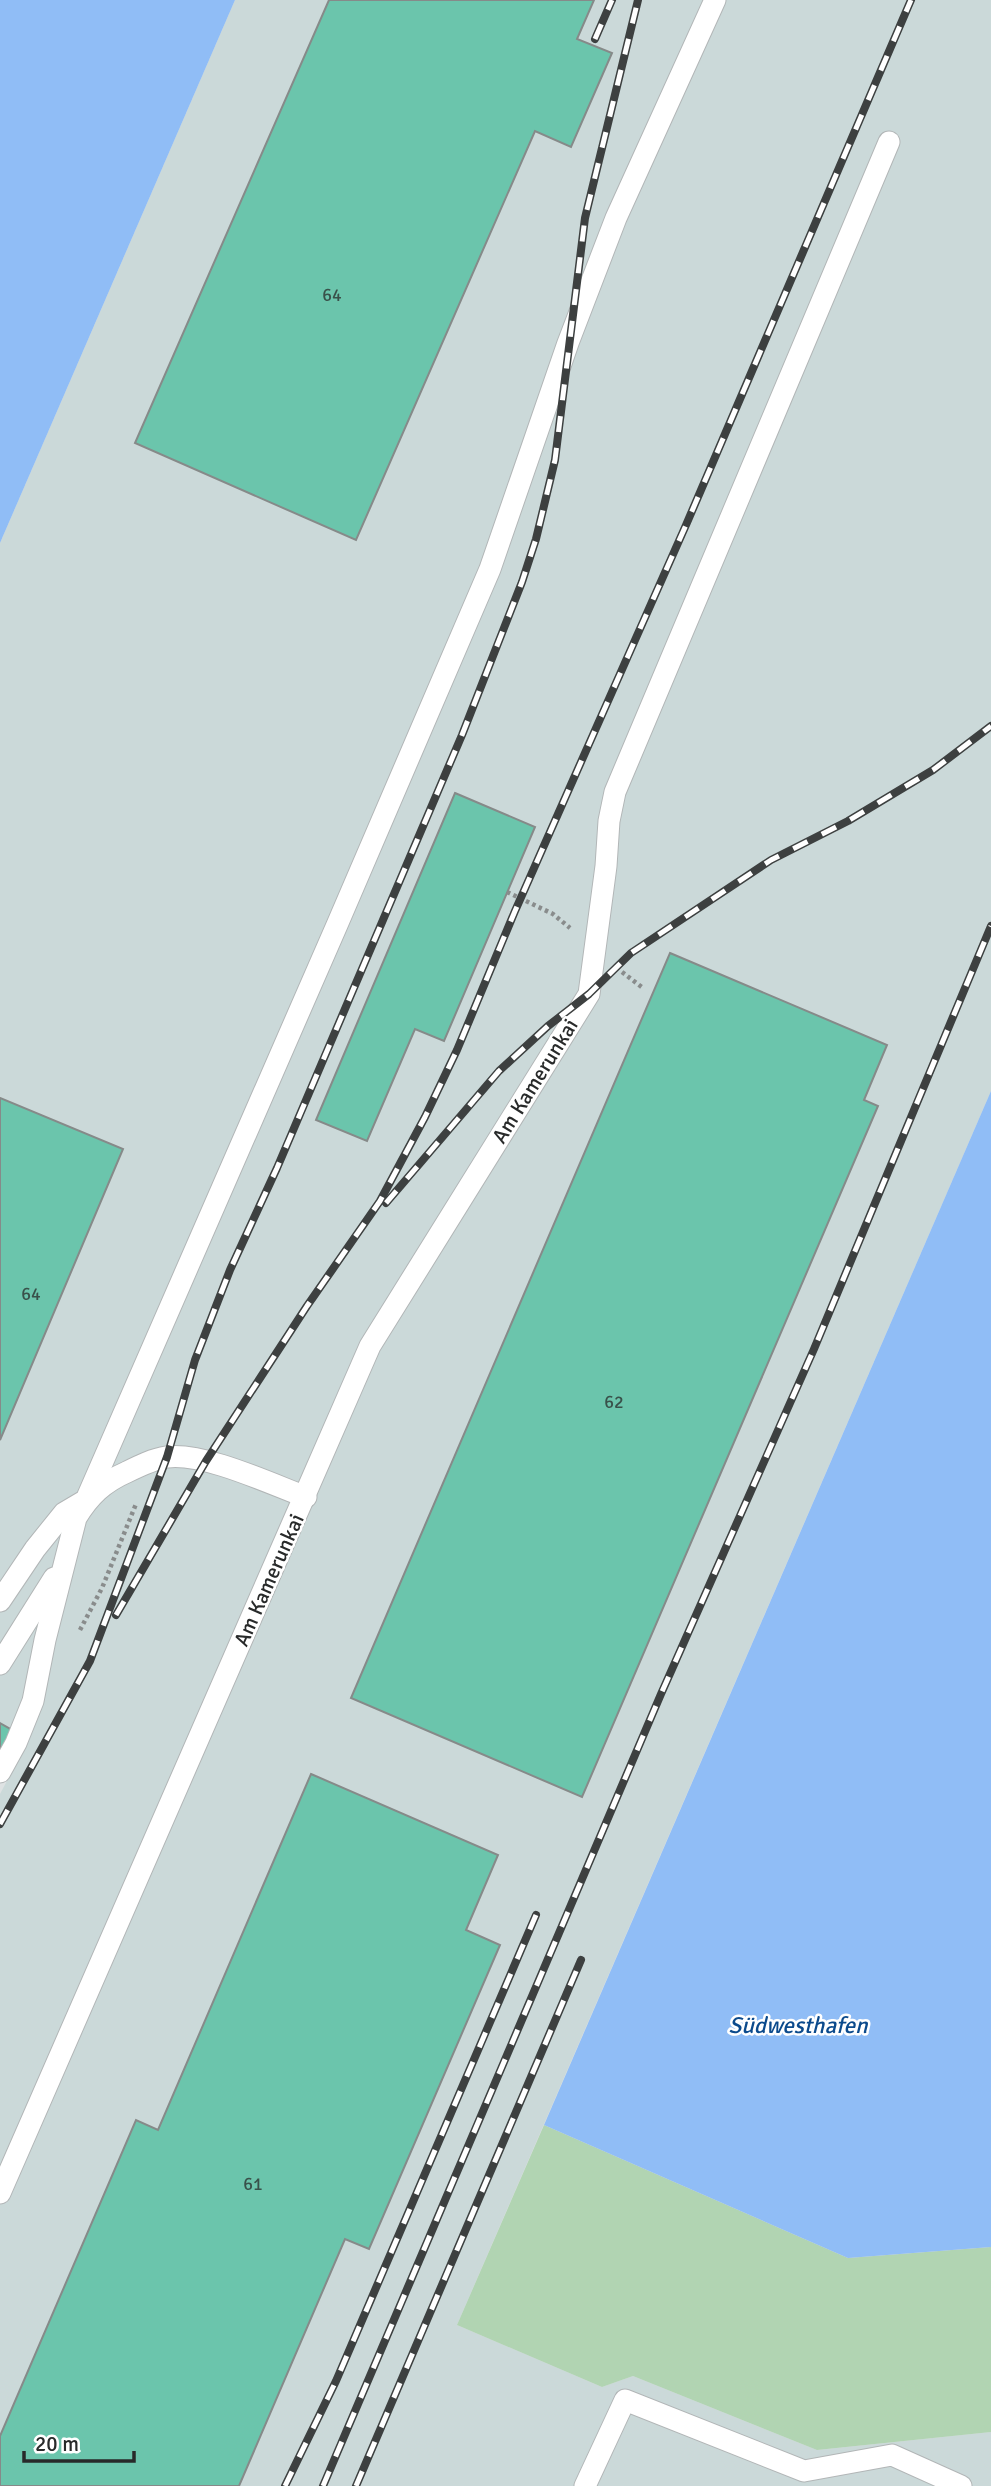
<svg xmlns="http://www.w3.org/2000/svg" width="991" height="2486" font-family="Signika,sans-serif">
	<rect width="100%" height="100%" fill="#dee2e3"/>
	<polygon fill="#cbd9d9" points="235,0 991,0 991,1091 457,2325 602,2387 633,2376 817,2450 991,2432 991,2486 0,2486 0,1794 25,1747 0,1753 0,543"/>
	<polygon fill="#b1d4b2" points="544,2125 848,2258 991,2247 991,2432 817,2450 633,2376 602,2387 457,2325"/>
	<g fill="#90bdf6">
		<polygon points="0,0 235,0 0,543"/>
		<polygon points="991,1091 991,2247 848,2258 544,2125"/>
	</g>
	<g fill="#6bc5ac" stroke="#868a89" stroke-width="2">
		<polygon points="329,0 594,0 577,39 612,53 571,147 535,131 356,540 135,443"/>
		<polygon points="455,793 535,827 444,1041 415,1029 367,1141 316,1120"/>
		<polygon points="670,953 887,1045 864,1100 878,1106 582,1797 351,1698"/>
		<polygon points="0,1098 123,1149 0,1440"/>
		<polygon points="0,1723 12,1730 0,1753"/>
		<polygon points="311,1774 498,1855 466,1930 500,1945 369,2249 345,2239 239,2486 0,2486 0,2436 136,2120 158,2130"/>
	</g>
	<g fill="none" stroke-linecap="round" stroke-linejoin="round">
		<g stroke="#b2b6b7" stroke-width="23">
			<g id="service">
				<polyline points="0,1601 35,1549 64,1513 86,1500 337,925 490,569 568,343 616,218 715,0"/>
				<polyline points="0,1664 54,1578"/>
				<path d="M0,1772L16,1743L33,1701L45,1640L76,1518C89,1496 104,1482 127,1472C139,1466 153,1459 167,1457C203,1452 271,1484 306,1497"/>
				<polyline points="0,2193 370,1346 589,994 606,866 609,821 615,792 889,142"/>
				<polyline points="585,2486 625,2400 804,2471 892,2455 961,2486"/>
			</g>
		</g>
		<g stroke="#898c8c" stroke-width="4.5" stroke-dasharray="3.5 3.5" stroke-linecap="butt">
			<polyline points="507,892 553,914 570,928"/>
			<polyline points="622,972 643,988"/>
			<polyline points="80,1630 102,1588 136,1504"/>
		</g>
		<use href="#service" stroke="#fff" stroke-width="21"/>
		<g stroke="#3d4040" stroke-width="8">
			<g id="rail">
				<polyline points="595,39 612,0"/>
				<polyline points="386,1203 499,1071 548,1026 589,994 631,953 771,860 848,821 933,770 991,726"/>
				<polyline points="116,1615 206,1461 307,1306 380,1201 425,1117 457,1050 515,911 686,525 911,0"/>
				<polyline points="0,1824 90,1661 167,1457 195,1360 230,1270 277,1168 462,735 522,582 536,539 555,460 585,218 638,0"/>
				<polyline points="285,2486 336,2381 536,1915"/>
				<polyline points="323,2486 661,1694 814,1349 991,926"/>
				<polyline points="356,2486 581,1960"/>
			</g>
		</g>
		<use href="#rail" stroke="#fff" stroke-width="5" stroke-dasharray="16" stroke-linecap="butt"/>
	</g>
	<g text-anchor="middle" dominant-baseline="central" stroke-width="5" stroke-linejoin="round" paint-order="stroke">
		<g font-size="18" fill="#39514a">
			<text x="332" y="295">64</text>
			<text x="31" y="1294">64</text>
			<text x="614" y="1402">62</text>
			<text x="253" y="2184">61</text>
		</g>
		<g font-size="21" fill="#282a2a" stroke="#fff">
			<text transform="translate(535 1081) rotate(-58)">Am Kamerunkai</text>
			<text transform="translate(269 1580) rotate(-66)">Am Kamerunkai</text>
		</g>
		<g font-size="23" font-style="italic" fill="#0b4a8c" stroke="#fff">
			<text x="798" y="2025">Südwesthafen</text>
		</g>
	</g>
	<path d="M24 2451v10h110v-10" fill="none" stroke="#282a2a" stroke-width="3.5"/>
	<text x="35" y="2451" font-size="21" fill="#282a2a" stroke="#ffffff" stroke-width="5" paint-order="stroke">20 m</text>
</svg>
